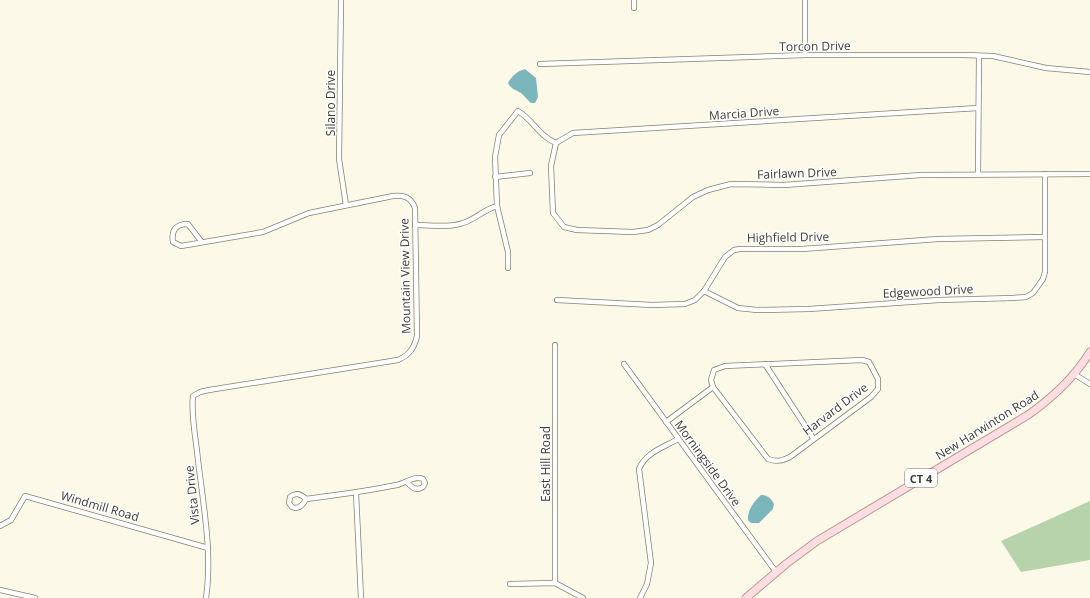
<svg xmlns="http://www.w3.org/2000/svg" width="1090" height="598" font-family="'Open Sans',sans-serif">
	<rect width="100%" height="100%" fill="#fdf9e8"/>
	<polygon fill="#b7d3ab" points="1090,501 1090,560 1021,572 1001,541"/>
	<g fill="#7bb6bc">
		<path d="M525,69L536,78L538,97L535,103H531C527,100 525,96 521,93C516,90 511,89 508,83C512,76 517,71 525,69Z"/>
		<path d="M761,495C767,495 771,498 774,504L773,509L759,523H751L748,520C747,511 754,501 761,495Z"/>
	</g>
	<g fill="none" stroke-linecap="round" stroke-linejoin="round">
		<g stroke="#848171" stroke-width="6">
			<g id="street">
				<polyline points="341,0 339,159 346,205"/>
				<polyline points="634,0 634,8"/>
				<polyline points="805,0 805,55"/>
				<polyline points="540,64 805,55 964,55 993,56 1046,68 1090,72"/>
				<polyline points="978,108 573,133 556,143 551,166 553,213 564,227 577,230 633,232 648,230 658,225 693,197 708,190 731,184 784,185 921,175 1090,174"/>
				<polyline points="978,174 979,56"/>
				<polyline points="495,177 530,173"/>
				<path d="M415,225C430,225 450,228 463,223C476,219 483,210 497,206"/>
				<path d="M201,241L188,224C176,224 171,230 173,242L181,246L263,232L309,213L393,196C404,195 411,197 415,208L417,336C414,349 409,355 398,360L209,390L200,392L193,396C191,411 195,436 197,451C202,499 213,550 206,598"/>
				<path d="M508,268V252L497,206L495,157L499,135L518,111C533,120 539,136 556,143"/>
				<polyline points="704,291 738,308 757,310 809,309 939,300 1013,298 1026,297 1033,293 1043,279 1045,272 1045,174"/>
				<polyline points="557,300 652,305 685,304 695,300 704,291 725,257 734,250 740,249 802,249 938,239 1045,237"/>
				<polyline points="555,345 555,583"/>
				<path d="M862,360L869,362L878,379V389L871,397L790,457C782,461 777,462 768,459L713,387L711,380L714,370L725,366Z"/>
				<polyline points="624,364 776,572"/>
				<polyline points="765,364 813,438"/>
				<polyline points="1074,374 1090,384"/>
				<polyline points="666,422 713,387"/>
				<polyline points="356,493 361,598"/>
				<path d="M306,499C303,505 299,510 292,507L289,503L290,497C296,492 301,494 306,499C337,495 367,491 397,485C406,483 415,475 423,479L425,483L423,487C417,491 412,488 408,483"/>
				<polyline points="0,526 11,520 25,496 208,548"/>
				<polyline points="510,584 555,583 583,598"/>
				<polyline points="0,590 35,598"/>
				<path d="M640,598L647,584L651,563L639,469C645,453 664,447 678,439"/>
			</g>
		</g>
		<g stroke="#ba9796" stroke-width="9">
			<path id="primary" d="M746,598L786,564L817,541L1028,415C1052,398 1074,378 1090,352"/>
		</g>
		<use href="#street" stroke="#fff" stroke-width="4.5"/>
		<use href="#primary" stroke="#fedee0" stroke-width="7"/>
	</g>
	<g text-anchor="middle" dominant-baseline="central" stroke-width="3" stroke-linejoin="round" paint-order="stroke">
		<rect fill="#fff" stroke="#777672" stroke-width="1" x="905" y="469" width="32" height="18" rx="3"/>
		<g font-size="11" font-weight="bold" fill="#3d3b35">
			<text x="921" y="478">CT 4</text>
		</g>
		<g font-size="12" fill="#3d3b35" stroke="#fff">
			<text transform="translate(815 46) rotate(-1)">Torcon Drive</text>
			<text transform="translate(330 103) rotate(-90)">Silano Drive</text>
			<text transform="translate(744 113) rotate(-4)">Marcia Drive</text>
			<text transform="translate(797 173) rotate(-2)">Fairlawn Drive</text>
			<text transform="translate(788 237) rotate(-1)">Highfield Drive</text>
			<text transform="translate(405 276) rotate(-91)">Mountain View Drive</text>
			<text transform="translate(928 291) rotate(-3)">Edgewood Drive</text>
			<text transform="translate(835 409) rotate(-37)">Harvard Drive</text>
			<text transform="translate(987 425) rotate(-32)">New Harwinton Road</text>
			<text transform="translate(708 463) rotate(54)">Morningside Drive</text>
			<text transform="translate(545 464) rotate(-90)">East Hill Road</text>
			<text transform="translate(192 495) rotate(-96)">Vista Drive</text>
			<text transform="translate(100 506) rotate(16)">Windmill Road</text>
		</g>
	</g>
</svg>
